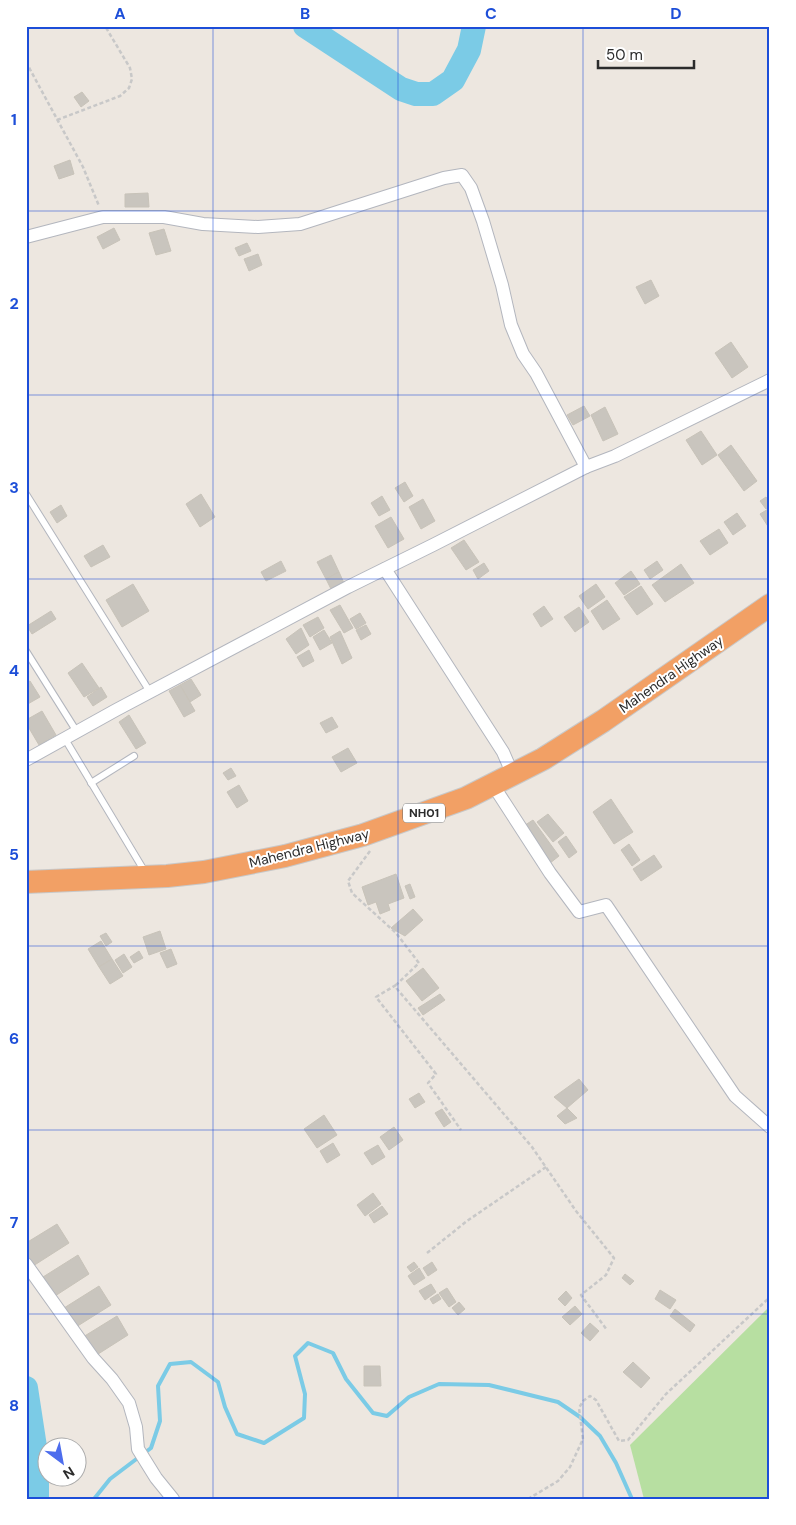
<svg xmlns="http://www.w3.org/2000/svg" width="796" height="1525" font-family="'DM Sans',sans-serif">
	<rect width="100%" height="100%" fill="#ede7e0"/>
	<polygon fill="#b7dfa1" points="770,1306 770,1499 644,1499 630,1445"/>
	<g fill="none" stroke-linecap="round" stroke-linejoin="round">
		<g stroke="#7bcbe6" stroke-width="4">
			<polyline points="347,26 350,27 355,26"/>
			<polyline points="94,1499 110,1479 151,1448 160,1421 158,1386 170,1364 191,1362 218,1382 225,1407 237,1434 264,1443 304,1418 305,1394 295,1356 308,1343 333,1353 346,1379 373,1413 387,1416 409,1397 439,1384 489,1385 558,1402 580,1417 600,1436 616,1463 632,1499"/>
		</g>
		<g stroke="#7bcbe6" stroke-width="24">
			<polyline points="305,26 401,89 416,94 433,94 453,80 469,50 474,26"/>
			<polyline points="26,1388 37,1460 37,1499"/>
		</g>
	</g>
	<g fill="#c9c5be" stroke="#c8c3b9">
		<polygon points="82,92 89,101 81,107 74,97"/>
		<polygon points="70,160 74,174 59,179 54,166"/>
		<polygon points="148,193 149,207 125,207 125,194"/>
		<polygon points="114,228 120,240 103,249 97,237"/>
		<polygon points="164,229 171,251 156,255 149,233"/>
		<polygon points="247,243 251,251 239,256 235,248"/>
		<polygon points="258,254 262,265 249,271 244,259"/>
		<polygon points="651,280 659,296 645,304 636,287"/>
		<polygon points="731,342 748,367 732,378 715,353"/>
		<polygon points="584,406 590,416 573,425 567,415"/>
		<polygon points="605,407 618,434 603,441 591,415"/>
		<polygon points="701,431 717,455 702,465 686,440"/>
		<polygon points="731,445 757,481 744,491 718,455"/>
		<polygon points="405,482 413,496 404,502 395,488"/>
		<polygon points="201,494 215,517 200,527 186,504"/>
		<polygon points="382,496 390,510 379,516 371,503"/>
		<polygon points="766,497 770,503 770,506 766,509 760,501"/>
		<polygon points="423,499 435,521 421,529 409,507"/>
		<polygon points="61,505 67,516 57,523 50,512"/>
		<polygon points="770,508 770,528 769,528 760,514"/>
		<polygon points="737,513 746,526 733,535 724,522"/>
		<polygon points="391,517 404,539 388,548 375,526"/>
		<polygon points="719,529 728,543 710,555 700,541"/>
		<polygon points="464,540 479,562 466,570 451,548"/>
		<polygon points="103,545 110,557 91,567 84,556"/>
		<polygon points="331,555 339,572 326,579 317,562"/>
		<polygon points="281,561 286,571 266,581 261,572"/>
		<polygon points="657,561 663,570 650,579 644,570"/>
		<polygon points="484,563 489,571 478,579 473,570"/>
		<polygon points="681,564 694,583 665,602 652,585"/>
		<polygon points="631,571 640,584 624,595 615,583"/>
		<polygon points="339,572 344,583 331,589 326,579"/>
		<polygon points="133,584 149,611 122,627 106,600"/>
		<polygon points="596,584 605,597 588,609 579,596"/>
		<polygon points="641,586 653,604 637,615 624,597"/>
		<polygon points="607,600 620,619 603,630 591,611"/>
		<polygon points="340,605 353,628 344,633 330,610"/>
		<polygon points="544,606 553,619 541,627 533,614"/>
		<polygon points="579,607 589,622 575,632 564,617"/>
		<polygon points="51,611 56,619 32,634 27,626"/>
		<polygon points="360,613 366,623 356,629 350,619"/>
		<polygon points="318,617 324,628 310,637 303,625"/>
		<polygon points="366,625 371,634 361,640 356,630"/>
		<polygon points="301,628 309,645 296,654 286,639"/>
		<polygon points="324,630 332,643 320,650 313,637"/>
		<polygon points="340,631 352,658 342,664 330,637"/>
		<polygon points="309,650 314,661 303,667 297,657"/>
		<polygon points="82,663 99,688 84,697 68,673"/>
		<polygon points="191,679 201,695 190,702 180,685"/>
		<polygon points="30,681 40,697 26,705 26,683"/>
		<polygon points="180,685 195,711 184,717 169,691"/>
		<polygon points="101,687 107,697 93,706 87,697"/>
		<polygon points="42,711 56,735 39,745 26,723 26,720"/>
		<polygon points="129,715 146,743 136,749 119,722"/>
		<polygon points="332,717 338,727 326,733 320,723"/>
		<polygon points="348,748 357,763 341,772 332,757"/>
		<polygon points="231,768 236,776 228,780 223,773"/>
		<polygon points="239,785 248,801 237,808 227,792"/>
		<polygon points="611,799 633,832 614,844 593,812"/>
		<polygon points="548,814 564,833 553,842 537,822"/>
		<polygon points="533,820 559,856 545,867 519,829"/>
		<polygon points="566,836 577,852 569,858 558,842"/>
		<polygon points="629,844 640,860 632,866 621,850"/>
		<polygon points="654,855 662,867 641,881 633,869"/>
		<polygon points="396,874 404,898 388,904 390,910 380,914 376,902 368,905 362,887"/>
		<polygon points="410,884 415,897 410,899 405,886"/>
		<polygon points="413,909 423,920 405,936 391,928"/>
		<polygon points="160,931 166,949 149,955 143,937"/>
		<polygon points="106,933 112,942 106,946 100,936"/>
		<polygon points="101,941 112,959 99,967 88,949"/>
		<polygon points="171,949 177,964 167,968 160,953"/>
		<polygon points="139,951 143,958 134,963 130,957"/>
		<polygon points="124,954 132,967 123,973 115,960"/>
		<polygon points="112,959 123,976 110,984 99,967"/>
		<polygon points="423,968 439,988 422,1001 406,981"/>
		<polygon points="440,994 445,1000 423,1015 418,1008"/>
		<polygon points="579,1079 588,1090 567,1108 554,1097"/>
		<polygon points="419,1093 425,1102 415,1108 409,1099"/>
		<polygon points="567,1108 577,1118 565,1124 557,1116"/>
		<polygon points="442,1109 451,1122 444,1127 435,1113"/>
		<polygon points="324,1115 337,1135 317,1148 304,1129"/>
		<polygon points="394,1127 403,1140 389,1150 380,1137"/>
		<polygon points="333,1143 340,1155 327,1163 320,1151"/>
		<polygon points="378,1145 385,1157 372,1165 364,1153"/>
		<polygon points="373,1193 381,1204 365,1216 357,1205"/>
		<polygon points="382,1206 388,1214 374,1223 369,1215"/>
		<polygon points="57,1224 69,1243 33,1266 26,1254 26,1243"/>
		<polygon points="78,1255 89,1274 55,1296 43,1277"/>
		<polygon points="414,1262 418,1267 411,1272 407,1267"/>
		<polygon points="432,1262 437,1270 428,1276 423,1268"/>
		<polygon points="419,1268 425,1278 414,1285 408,1276"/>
		<polygon points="625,1274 634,1281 630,1285 622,1278"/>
		<polygon points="431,1284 436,1292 425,1300 419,1291"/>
		<polygon points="99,1286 111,1305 76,1327 64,1308"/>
		<polygon points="447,1288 456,1302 449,1307 439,1293"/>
		<polygon points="660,1290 676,1300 670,1309 655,1299"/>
		<polygon points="566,1291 572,1298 565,1306 558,1299"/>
		<polygon points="438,1294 441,1299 433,1304 430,1299"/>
		<polygon points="459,1302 465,1309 458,1315 452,1308"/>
		<polygon points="575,1306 582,1314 570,1325 562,1317"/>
		<polygon points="675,1309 695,1325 690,1332 670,1316"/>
		<polygon points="117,1316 128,1335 95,1356 83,1337"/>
		<polygon points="590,1323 599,1331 590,1341 581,1333"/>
		<polygon points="633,1362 650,1378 641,1388 623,1372"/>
		<polygon points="364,1366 380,1366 381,1386 364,1386"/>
	</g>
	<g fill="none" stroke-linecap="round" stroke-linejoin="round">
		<g stroke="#b3b6be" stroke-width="8">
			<g id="lane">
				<polyline points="26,494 150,692"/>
				<polyline points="26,651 77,732"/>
				<polyline points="65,739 145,872"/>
				<polyline points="91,783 134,756"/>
			</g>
		</g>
		<g stroke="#b3b6be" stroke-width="14">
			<g id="street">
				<polyline points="26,237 103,217 164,217 203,224 258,227 300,224 444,178 462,175 471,188 483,221 502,285 511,325 523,354 536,373 586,467"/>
				<polyline points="385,569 503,752 513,775"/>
				<polyline points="26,760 116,710 348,587 433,545 586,467 615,456 770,380"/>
				<polyline points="493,785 550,873 579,912 606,905 735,1096 770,1127"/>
				<polyline points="26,1264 93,1358 112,1379 129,1403 136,1427 138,1449 156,1478 173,1499"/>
			</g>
		</g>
		<g stroke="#c8c8c8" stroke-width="24">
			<polyline id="highway" points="26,882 167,876 204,872 285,856 363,835 466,798 543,759 603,721 770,605"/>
		</g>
		<g stroke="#c8c8c8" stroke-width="2.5" stroke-dasharray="4 2.5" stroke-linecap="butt">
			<polyline points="26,62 83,167 99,206"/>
			<polyline points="57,120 120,96 129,88 132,79 130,68 105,26"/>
			<polyline points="370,851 348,881 352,893 396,933 419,963 396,985 397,989 532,1147 576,1211 614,1258 606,1275 581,1295 607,1330"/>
			<polyline points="396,985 376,997 436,1074 428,1083 461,1130"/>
			<polyline points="427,1253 467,1221 546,1167"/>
			<polyline points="528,1499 558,1481 570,1467 583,1439 579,1408 583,1401 590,1396 596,1400 619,1441 628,1440 666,1394 770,1297"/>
		</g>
		<use href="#lane" stroke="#fff" stroke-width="6"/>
		<use href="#street" stroke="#fff" stroke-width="12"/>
		<use href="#highway" stroke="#f2a065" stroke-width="22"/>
	</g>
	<path fill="none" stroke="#1d4ed8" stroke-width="1" stroke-opacity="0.55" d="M213,26V1499M398,26V1499M583,26V1499M26,211H770M26,395H770M26,579H770M26,762H770M26,946H770M26,1130H770M26,1314H770"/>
	<g text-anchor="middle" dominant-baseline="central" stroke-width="4" stroke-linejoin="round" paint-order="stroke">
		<rect fill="#fff" stroke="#6b6b6b" stroke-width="1" x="403" y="803.5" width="42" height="19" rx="4"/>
		<g font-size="12" font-weight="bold" fill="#2c2c2c">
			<text x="424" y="813">NH01</text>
		</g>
		<g font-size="14" fill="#2c2c2c" stroke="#fff">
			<text transform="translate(671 674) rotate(-35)">Mahendra Highway</text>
			<text transform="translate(309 848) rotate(-14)">Mahendra Highway</text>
		</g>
	</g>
	<rect width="796" height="1525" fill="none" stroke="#ffffff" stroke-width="55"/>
	<g transform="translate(62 1462) rotate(148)"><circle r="24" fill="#ffffff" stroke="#ababab"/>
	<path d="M0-4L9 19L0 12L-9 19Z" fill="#4d6ded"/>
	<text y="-8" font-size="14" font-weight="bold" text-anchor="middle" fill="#2c2c2c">N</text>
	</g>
	<path d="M598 60v8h96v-8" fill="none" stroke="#2c2c2c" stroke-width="2.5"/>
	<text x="606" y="60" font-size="15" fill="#2c2c2c" stroke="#ffffff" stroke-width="4" paint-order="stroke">50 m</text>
	<rect x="28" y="28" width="740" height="1470" fill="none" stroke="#1d4ed8" stroke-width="2"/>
	<g font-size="16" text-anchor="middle" font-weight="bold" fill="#1d4ed8">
		<text x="120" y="19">A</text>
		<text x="305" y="19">B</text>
		<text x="491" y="19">C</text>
		<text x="676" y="19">D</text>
		<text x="14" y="125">1</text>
		<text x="14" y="309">2</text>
		<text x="14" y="493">3</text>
		<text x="14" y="676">4</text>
		<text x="14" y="860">5</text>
		<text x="14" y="1044">6</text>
		<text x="14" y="1228">7</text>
		<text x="14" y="1411">8</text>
	</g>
</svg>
